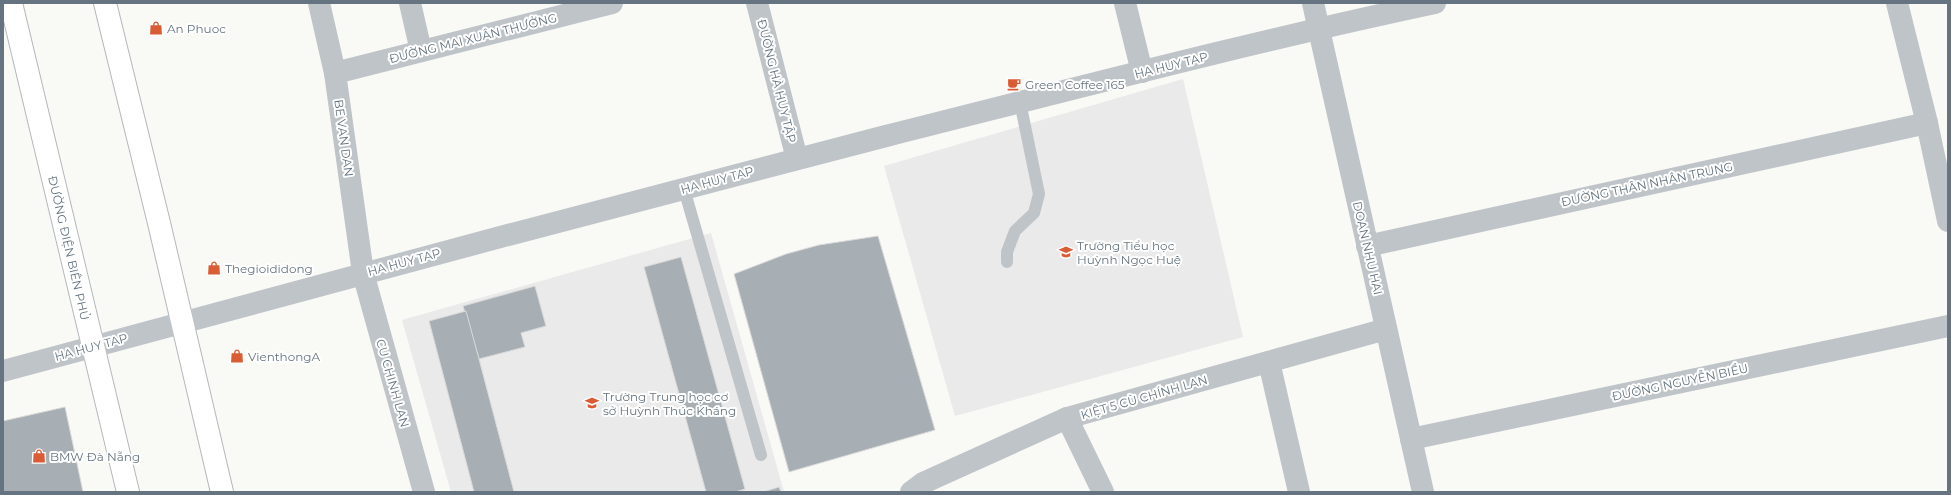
<svg xmlns="http://www.w3.org/2000/svg" width="1951" height="495" font-family="Montserrat,sans-serif">
	<rect width="100%" height="100%" fill="#f9f9f6"/>
	<g fill="#e9eae9">
		<polygon points="1183,79 1243,337 955,416 884,166"/>
		<polygon points="711,233 784,492 451,492 402,320"/>
	</g>
	<g fill="#a7afb5" stroke="#dadad9">
		<polygon points="878,236 935,430 789,472 734,274 786,254 819,245"/>
		<polygon points="681,257 745,489 735,492 706,492 644,267"/>
		<polygon points="535,286 546,326 521,333 525,347 479,359 463,306"/>
		<polygon points="466,311 479,359 514,492 474,492 429,321"/>
		<polygon points="65,407 83,492 3,492 3,421"/>
		<polygon points="779,487 781,492 763,492"/>
	</g>
	<g fill="none" stroke-linecap="round" stroke-linejoin="round">
		<g stroke="#b3b8bc" stroke-width="24">
			<g id="primary">
				<polyline points="11,3 128,492"/>
				<polyline points="105,3 159,223 222,492"/>
			</g>
		</g>
		<g stroke="#bfc4c8" stroke-width="12">
			<polyline points="684,189 761,455"/>
			<polyline points="1007,262 1007,252 1015,231 1034,213 1039,194 1020,102"/>
		</g>
		<g stroke="#bfc4c8" stroke-width="22">
			<polyline points="319,3 335,73 363,273 424,492"/>
			<polyline points="410,3 421,51"/>
			<polyline points="757,3 797,159"/>
			<polyline points="1125,3 1142,72"/>
			<polyline points="1313,3 1423,492"/>
			<polyline points="1897,3 1927,123 1948,221"/>
			<polyline points="335,73 612,3"/>
			<polyline points="1367,246 1927,123"/>
			<polyline points="1269,362 1299,492"/>
			<polyline points="1067,418 1103,492"/>
			<polyline points="1411,439 1948,326"/>
			<polyline points="911,492 923,483 1067,418 1386,329"/>
		</g>
		<path stroke="#bfc4c8" stroke-width="22" d="M3,371C297,291 591,212 886,136C1069,90 1251,42 1435,3"/>
		<use href="#primary" stroke="#fff" stroke-width="22"/>
	</g>
	<defs>
		<g id="shop-bare" transform="scale(1.08)"><path d="M-5-2.5h2.3a2.7 3.5 0 0 1 5.4 0H5L5.5 6h-11ZM-1.5-2.5h3a1.5 2.3 0 0 0-3 0Z" fill="#da5c35" stroke="#fff" stroke-width="2.5" paint-order="stroke"/></g>
		<g id="cafe-bare" transform="scale(1.08)"><path d="M-5.5-4.5H6V0H3Q3 3.5 0 3.5H-2.5Q-5.5 3.5-5.5 0ZM3-3.2v2h1.7v-2ZM-6 4.5H4V6H-6Z" fill="#da5c35" stroke="#fff" stroke-width="2.5" paint-order="stroke"/></g>
		<g id="school-bare" transform="scale(1.08)"><path d="M0-5L7-2L0 1L-7-2ZM-4 1L0 2.5L4 1V4Q0 6-4 4Z" fill="#da5c35" stroke="#fff" stroke-width="2.5" paint-order="stroke"/></g>
	</defs>
	<g fill-rule="evenodd">
		<use href="#shop-bare" x="156" y="28"/>
		<use href="#cafe-bare" x="1014" y="84"/>
		<use href="#school-bare" x="1066" y="252"/>
		<use href="#shop-bare" x="214" y="268"/>
		<use href="#shop-bare" x="237" y="356"/>
		<use href="#school-bare" x="592" y="403"/>
		<use href="#shop-bare" x="39" y="456"/>
	</g>
	<g text-anchor="middle" dominant-baseline="central" stroke-width="4" stroke-linejoin="round" paint-order="stroke">
		<g font-size="12" fill="#657480" stroke="#fff" text-anchor="start">
			<text x="167" y="28">An Phuoc</text>
			<text x="1025" y="84">Green Coffee 165</text>
			<text x="1077" y="245">Trường Tiểu học<tspan x="1077" dy="14">Huỳnh Ngọc Huệ</tspan></text>
			<text x="225" y="268">Thegioididong</text>
			<text x="248" y="356">VienthongA</text>
			<text x="603" y="396">Trường Trung học cơ<tspan x="603" dy="14">sở Huỳnh Thúc Kháng</tspan></text>
			<text x="50" y="456">BMW Đà Nẵng</text>
		</g>
		<g font-size="12" fill="#657480" stroke="#fff">
			<text transform="translate(473 38) rotate(-14)">ĐƯỜNG MAI XUÂN THƯỞNG</text>
			<text transform="translate(1171 65) rotate(-14)">HA HUY TAP</text>
			<text transform="translate(777 81) rotate(76)">ĐƯỜNG HÀ HUY TẬP</text>
			<text transform="translate(344 138) rotate(82)">BE VAN DAN</text>
			<text transform="translate(717 180) rotate(-15)">HA HUY TAP</text>
			<text transform="translate(1647 184) rotate(-12)">ĐƯỜNG THÂN NHÂN TRUNG</text>
			<text transform="translate(69 248) rotate(77)">ĐƯỜNG ĐIỆN BIÊN PHỦ</text>
			<text transform="translate(1368 248) rotate(77)">DOAN NHU HAI</text>
			<text transform="translate(404 262) rotate(-15)">HA HUY TAP</text>
			<text transform="translate(91 347) rotate(-15)">HA HUY TAP</text>
			<text transform="translate(1680 382) rotate(-12)">ĐƯỜNG NGUYỄN BIỂU</text>
			<text transform="translate(393 383) rotate(74)">CU CHINH LAN</text>
			<text transform="translate(1144 397) rotate(-16)">KIỆT 5 CÙ CHÍNH LAN</text>
		</g>
	</g>
	<rect width="1951" height="495" fill="none" stroke="#657480" stroke-width="8"/>
</svg>
